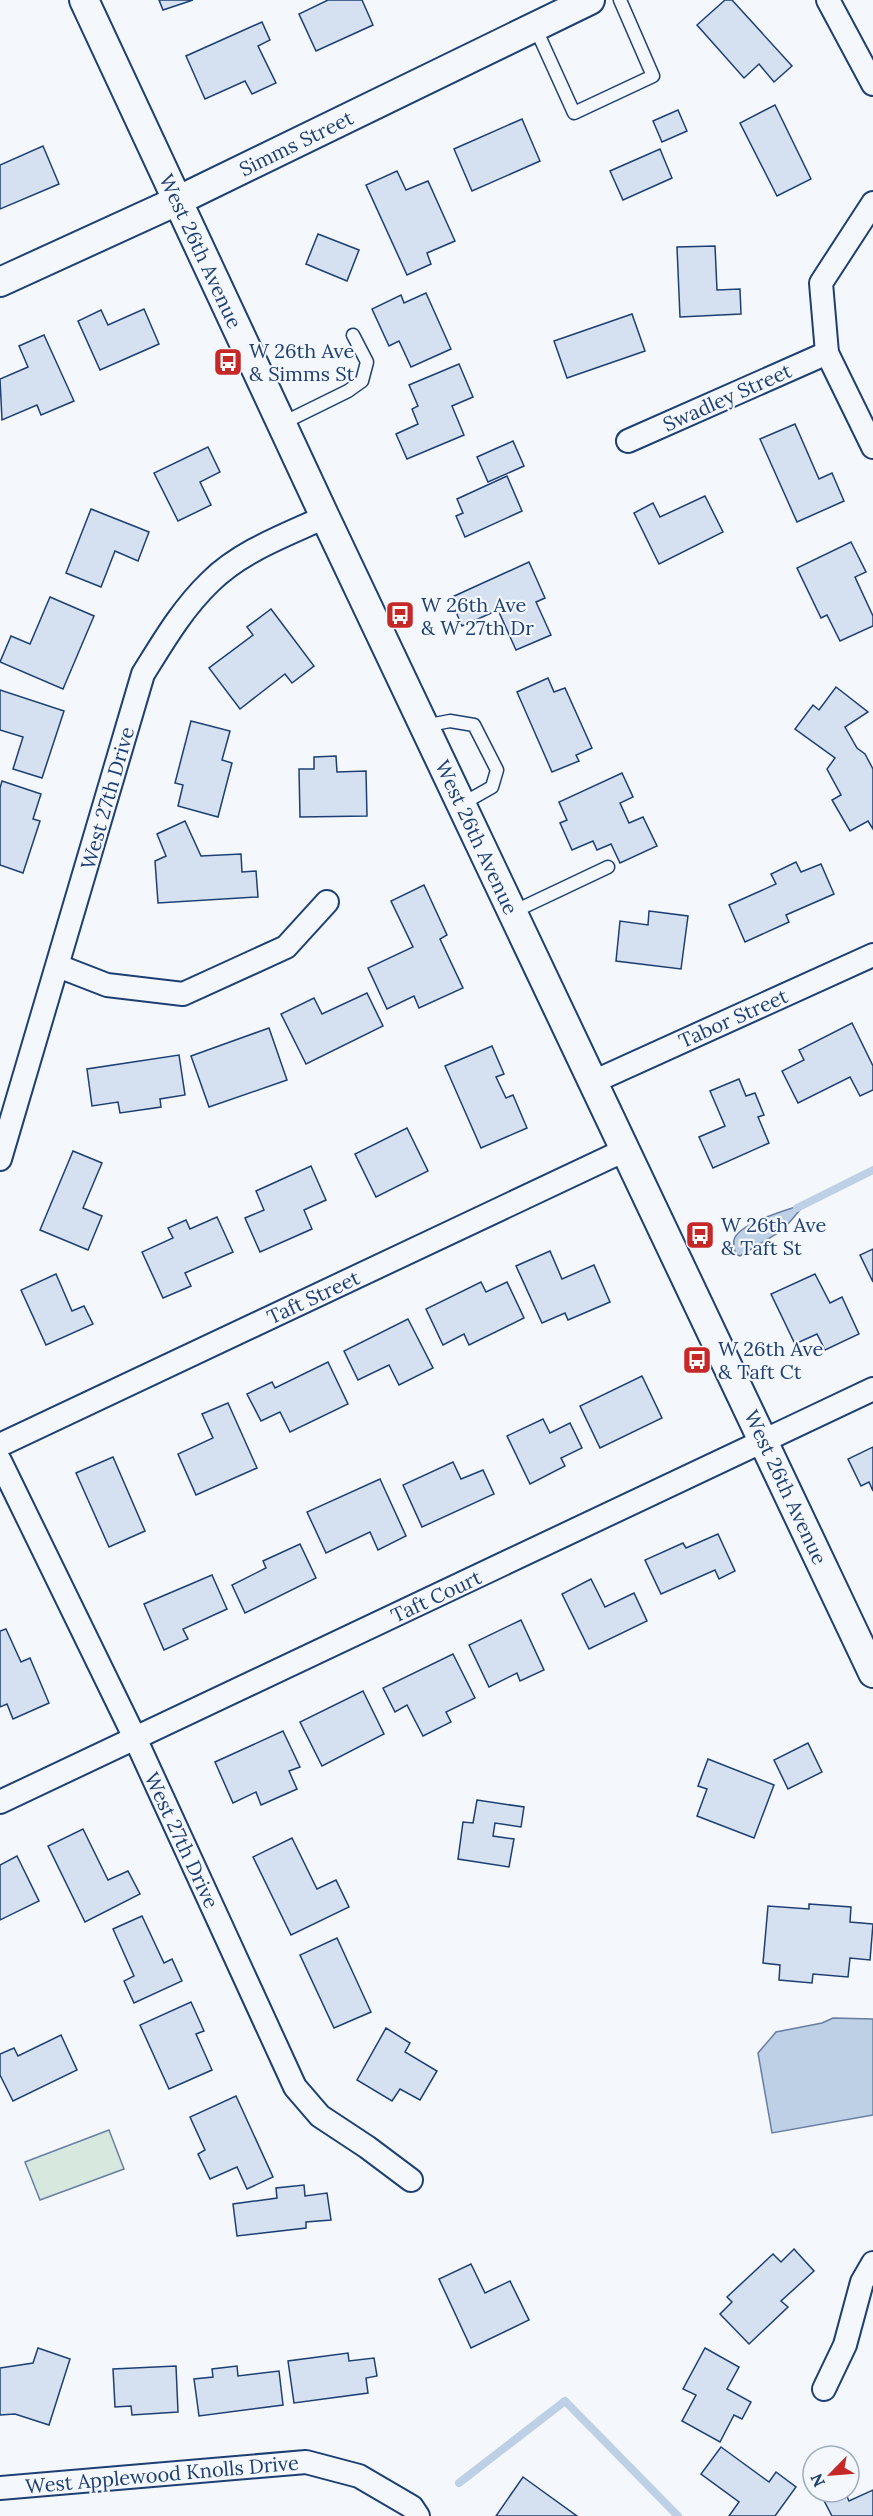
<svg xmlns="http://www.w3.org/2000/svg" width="873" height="2516" font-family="Lora,serif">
	<rect width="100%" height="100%" fill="#f4f7fb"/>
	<polygon fill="#d7e8df" stroke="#687fa3" stroke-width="1.5" points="109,2130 124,2169 40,2200 25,2162"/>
	<g fill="#bed0e5" stroke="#687fa3" stroke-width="1.5">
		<path d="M805,1204L783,1230L740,1256L735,1254C735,1250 733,1243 734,1240C738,1223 790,1209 805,1204Z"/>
		<polygon points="833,2018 873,2019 873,2115 772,2133 758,2053 776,2032 822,2023"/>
	</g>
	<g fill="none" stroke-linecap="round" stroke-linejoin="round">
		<g stroke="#bed0e5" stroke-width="8">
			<polyline points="797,1208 873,1170"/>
			<polyline points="459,2483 565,2401 678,2516"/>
		</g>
	</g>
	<g fill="#d5e0f0" stroke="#1d3f73" stroke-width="1.5">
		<polygon points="159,0 193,0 163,10"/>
		<polygon points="328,0 362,0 373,25 316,51 299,14"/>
		<polygon points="725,0 732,0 792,66 774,82 759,64 744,78 697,25"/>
		<polygon points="262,22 270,40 258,46 276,83 252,94 245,81 205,99 186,56"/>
		<polygon points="775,105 811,179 777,196 740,123"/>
		<polygon points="678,110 687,131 662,142 653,121"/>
		<polygon points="522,119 540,161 472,191 454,149"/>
		<polygon points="43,146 59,184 0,209 0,165"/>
		<polygon points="660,149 672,178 623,200 610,171"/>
		<polygon points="397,171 406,190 428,181 455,241 427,253 431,264 407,275 366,185"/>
		<polygon points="318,234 359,250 347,281 306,264"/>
		<polygon points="715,246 717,290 740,289 741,314 680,317 677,247"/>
		<polygon points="426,293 451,349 411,367 399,341 389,346 372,309 401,295 404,303"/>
		<polygon points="144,309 159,344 100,370 78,321 101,310 108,325"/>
		<polygon points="632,314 645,351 567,378 554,341"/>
		<polygon points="44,335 74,401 41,415 37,405 2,420 0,379 28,367 19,346"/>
		<polygon points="459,364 473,397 452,406 464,435 407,459 396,434 418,424 412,409 418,406 409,385"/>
		<polygon points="795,424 819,479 832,473 844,501 797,522 760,439"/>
		<polygon points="513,441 524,466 488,482 477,457"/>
		<polygon points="208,447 220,472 200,482 211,505 178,521 154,473"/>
		<polygon points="507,476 522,511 465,537 456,516 463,513 457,499"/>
		<polygon points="705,496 723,532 659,564 634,513 653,503 660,517"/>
		<polygon points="91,509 149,532 138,561 115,551 101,587 66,573"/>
		<polygon points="851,542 866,572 855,577 873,616 873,626 840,641 827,615 821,618 797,568"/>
		<polygon points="529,562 545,598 536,602 551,635 516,650 498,610 462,626 450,598"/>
		<polygon points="50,597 94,616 63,689 0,662 11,636 30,644"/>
		<polygon points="271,609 314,666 292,683 285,674 240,709 209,668 253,635 247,627"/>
		<polygon points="548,678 554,692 565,688 592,748 576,755 579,761 552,772 517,692"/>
		<polygon points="836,687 868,712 845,727 857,748 865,754 873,769 873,829 868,821 850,831 832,800 841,795 827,769 835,758 795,729 813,705 819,710"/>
		<polygon points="0,690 64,711 42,778 13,769 23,737 0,730"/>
		<polygon points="191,721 230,731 222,760 232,763 218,817 178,806 183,785 175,783"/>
		<polygon points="336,756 337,772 366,771 367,816 300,817 299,769 314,769 314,757"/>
		<polygon points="622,773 633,797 620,803 629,823 643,817 657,846 620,863 611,844 597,850 593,841 572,850 560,823 567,820 559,802"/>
		<polygon points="2,781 41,794 33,819 40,821 23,873 0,865 0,788"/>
		<polygon points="185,821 201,856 241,854 242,872 256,871 258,897 158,903 155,861 166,856 157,834"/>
		<polygon points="796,862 801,872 821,864 834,894 786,915 789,922 745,942 729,905 776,884 771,874"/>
		<polygon points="424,885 447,935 440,939 463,988 419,1008 414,996 387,1009 368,968 413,947 391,901"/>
		<polygon points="649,911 688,916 681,969 616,961 620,921 648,925"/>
		<polygon points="367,993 383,1026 306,1064 281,1014 314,998 322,1014"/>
		<polygon points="852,1023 873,1066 873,1090 860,1096 850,1077 798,1103 782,1071 804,1060 799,1050"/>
		<polygon points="269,1028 287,1080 209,1107 191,1056"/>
		<polygon points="492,1046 504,1074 496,1077 506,1098 513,1095 527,1128 481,1148 445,1066"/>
		<polygon points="179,1055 185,1095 160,1099 161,1107 120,1113 118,1102 92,1106 87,1069"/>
		<polygon points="739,1079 746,1096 755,1093 764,1115 758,1117 769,1143 713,1168 699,1137 725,1126 710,1091"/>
		<polygon points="407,1128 428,1171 376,1197 355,1154"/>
		<polygon points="73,1151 102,1163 83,1208 102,1216 88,1250 40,1230"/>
		<polygon points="311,1166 326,1200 304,1210 312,1229 260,1252 245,1218 264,1210 256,1191"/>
		<polygon points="217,1217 233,1252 185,1273 191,1286 163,1298 142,1252 173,1238 168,1228 186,1220 190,1229"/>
		<polygon points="873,1249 873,1282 860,1255"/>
		<polygon points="550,1251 562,1279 594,1265 610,1302 568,1320 565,1313 542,1323 516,1266"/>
		<polygon points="56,1274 72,1311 84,1306 93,1324 46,1345 21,1290"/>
		<polygon points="815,1274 830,1303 842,1297 859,1334 825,1350 817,1334 795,1344 771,1294"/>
		<polygon points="481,1282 486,1292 507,1282 524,1318 469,1345 464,1334 443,1345 426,1309"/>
		<polygon points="408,1319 433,1368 399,1385 389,1365 358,1380 344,1351"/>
		<polygon points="328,1362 348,1404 290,1432 280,1412 261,1421 247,1394 272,1382 275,1388"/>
		<polygon points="642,1376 662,1418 600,1448 580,1406"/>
		<polygon points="228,1403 257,1468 196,1495 178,1454 213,1438 202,1414"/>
		<polygon points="543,1419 550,1433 570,1423 582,1448 561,1458 565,1466 530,1484 507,1436"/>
		<polygon points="873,1447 873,1491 869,1482 861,1486 848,1459"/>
		<polygon points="113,1457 145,1531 109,1547 76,1473"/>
		<polygon points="453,1462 461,1479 483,1470 494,1494 422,1527 403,1485"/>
		<polygon points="380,1479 406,1536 378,1550 370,1532 326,1553 307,1512"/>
		<polygon points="718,1534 735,1571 719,1579 715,1570 661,1594 645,1560 683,1543 686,1548"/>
		<polygon points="300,1544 316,1578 245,1613 232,1585 266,1568 263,1561"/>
		<polygon points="212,1575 227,1609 183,1629 188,1639 164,1650 144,1604"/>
		<polygon points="591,1579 605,1607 634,1593 647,1621 589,1649 562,1594"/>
		<polygon points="521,1620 544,1670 520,1681 517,1673 489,1687 469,1645"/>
		<polygon points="6,1629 21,1662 30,1658 49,1703 13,1719 7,1704 0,1707 0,1631"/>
		<polygon points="453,1654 475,1698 446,1712 451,1722 423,1736 407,1705 395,1712 383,1688"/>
		<polygon points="363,1691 384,1734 322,1766 300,1722"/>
		<polygon points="283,1731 300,1767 289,1771 297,1789 261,1805 256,1792 233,1803 215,1762"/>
		<polygon points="808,1743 822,1772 788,1789 774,1760"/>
		<polygon points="708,1759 774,1785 754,1838 697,1816 707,1789 698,1786"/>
		<polygon points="477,1800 524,1807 521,1827 495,1823 493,1836 514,1839 509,1867 458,1859 463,1822 473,1823"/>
		<polygon points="83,1829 108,1880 128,1871 140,1894 85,1922 48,1846"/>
		<polygon points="292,1838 317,1889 336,1880 349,1907 291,1935 253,1857"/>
		<polygon points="17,1856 39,1901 0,1920 0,1865"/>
		<polygon points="809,1904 851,1907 850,1922 873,1924 870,1960 850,1958 848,1977 813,1974 812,1983 779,1980 780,1965 763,1963 768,1906 809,1909"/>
		<polygon points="142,1916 164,1963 172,1959 182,1981 134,2003 124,1981 134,1976 113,1929"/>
		<polygon points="337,1938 371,2012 334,2028 300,1955"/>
		<polygon points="191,2002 204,2031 196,2034 212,2070 169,2089 140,2025"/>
		<polygon points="386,2028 410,2043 405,2052 437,2071 420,2100 400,2089 392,2101 357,2080"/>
		<polygon points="61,2035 77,2070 13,2101 0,2075 0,2054 14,2048 18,2056"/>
		<polygon points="236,2096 273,2177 247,2189 237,2167 210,2179 198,2154 205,2150 190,2117"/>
		<polygon points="304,2185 305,2196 327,2193 331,2220 306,2222 306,2228 237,2236 233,2204 277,2198 276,2188"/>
		<polygon points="794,2249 814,2271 781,2301 788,2307 749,2344 720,2314 732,2302 727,2297 773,2254 781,2262"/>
		<polygon points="471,2264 485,2293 510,2281 529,2320 471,2348 439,2279"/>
		<polygon points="38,2348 70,2359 49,2425 15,2414 0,2415 0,2368 33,2363"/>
		<polygon points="705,2348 739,2367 727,2389 751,2402 742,2419 734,2415 720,2442 682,2421 696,2395 683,2389"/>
		<polygon points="348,2353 349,2361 374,2358 377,2376 366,2378 368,2393 294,2403 288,2361"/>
		<polygon points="176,2366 178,2412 132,2415 131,2406 115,2407 113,2369"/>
		<polygon points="237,2366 238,2376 279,2371 283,2405 199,2416 194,2379 213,2377 212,2369"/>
		<polygon points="721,2447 769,2482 776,2472 796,2487 775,2516 729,2516 739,2502 701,2474"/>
		<polygon points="523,2477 577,2516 496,2516"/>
		<polygon points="873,2490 873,2516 832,2516 820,2493 845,2492 849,2501"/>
	</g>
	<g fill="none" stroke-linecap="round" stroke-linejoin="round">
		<g stroke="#1d3f73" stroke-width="15">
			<g id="service">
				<polyline points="535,27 574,113 653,76 620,0"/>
				<polyline points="281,424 348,391 362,381 367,362 353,335"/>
				<polyline points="424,726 450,721 474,725 497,770 492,787 462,804"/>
				<polyline points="513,912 608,867"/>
			</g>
		</g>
		<g stroke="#1d3f73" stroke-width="26">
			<g id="minor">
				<polyline points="828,0 873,84"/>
				<polyline points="873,203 821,283 827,353 873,447"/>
				<polyline points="628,441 827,353"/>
				<polyline points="58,966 107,985 183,994 286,947 327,902"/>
				<polyline points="593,1082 873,955"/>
				<path d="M0,1159L143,674C163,642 182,609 210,582C241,551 286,535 325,517"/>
				<polyline points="0,1445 625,1150"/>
				<polyline points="0,1461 135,1738 295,2087 320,2116 367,2147 411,2180"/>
				<polyline points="0,1802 873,1389"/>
				<polyline points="824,2389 845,2345 862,2282 873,2263"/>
				<polyline points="0,2488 306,2462 359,2476 412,2507 418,2516"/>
			</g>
		</g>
		<g stroke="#1d3f73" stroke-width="32">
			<g id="tertiary">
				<polyline points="84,0 325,517 873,1673"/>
				<polyline points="0,282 177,201 590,0"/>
			</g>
		</g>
		<use href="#service" stroke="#f4f7fb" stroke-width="12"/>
		<use href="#minor" stroke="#f4f7fb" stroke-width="22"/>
		<use href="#tertiary" stroke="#f4f7fb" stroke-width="28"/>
	</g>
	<defs>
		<g id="bus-square" transform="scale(1.5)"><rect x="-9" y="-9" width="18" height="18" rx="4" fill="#c62828" stroke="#f4f7fb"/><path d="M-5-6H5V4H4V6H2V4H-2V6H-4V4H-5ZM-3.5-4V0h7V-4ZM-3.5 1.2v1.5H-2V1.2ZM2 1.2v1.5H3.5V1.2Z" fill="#fff"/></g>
	</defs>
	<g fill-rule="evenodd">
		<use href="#bus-square" x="228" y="362"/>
		<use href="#bus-square" x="400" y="615"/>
		<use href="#bus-square" x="700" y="1235"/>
		<use href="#bus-square" x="697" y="1360"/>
	</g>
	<g text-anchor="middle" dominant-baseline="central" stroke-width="4.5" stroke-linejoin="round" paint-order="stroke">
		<g font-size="20" fill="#1d3f73" stroke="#f4f7fb">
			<text transform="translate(296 143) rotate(-26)">Simms Street</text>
			<text transform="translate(201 251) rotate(65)">West 26th Avenue</text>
			<text transform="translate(727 397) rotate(-24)">Swadley Street</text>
			<text transform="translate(107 798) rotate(-74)">West 27th Drive</text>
			<text transform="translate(477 837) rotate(65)">West 26th Avenue</text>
			<text transform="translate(733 1018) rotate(-24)">Tabor Street</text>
			<text transform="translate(313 1297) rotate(-25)">Taft Street</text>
			<text transform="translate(786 1487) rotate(65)">West 26th Avenue</text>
			<text transform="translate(436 1596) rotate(-25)">Taft Court</text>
			<text transform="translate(182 1840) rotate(65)">West 27th Drive</text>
			<text transform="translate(162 2474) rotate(-5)">West Applewood Knolls Drive</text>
		</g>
		<g font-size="20" fill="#1d3f73" stroke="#f4f7fb" text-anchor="start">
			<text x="249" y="350">W 26th Ave<tspan x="249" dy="23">&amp; Simms St</tspan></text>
			<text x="421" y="604">W 26th Ave<tspan x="421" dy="23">&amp; W 27th Dr</tspan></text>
			<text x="721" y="1224">W 26th Ave<tspan x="721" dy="23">&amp; Taft St</tspan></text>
			<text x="718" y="1348">W 26th Ave<tspan x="718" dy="23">&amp; Taft Ct</tspan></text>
		</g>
	</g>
	<g transform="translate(831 2474) rotate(245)"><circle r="28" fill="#f4f7fb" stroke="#9eadc5" stroke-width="1.5"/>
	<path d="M0-4.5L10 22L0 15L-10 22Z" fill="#c62828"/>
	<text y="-9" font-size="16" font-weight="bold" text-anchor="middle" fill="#1d3f73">N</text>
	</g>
</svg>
